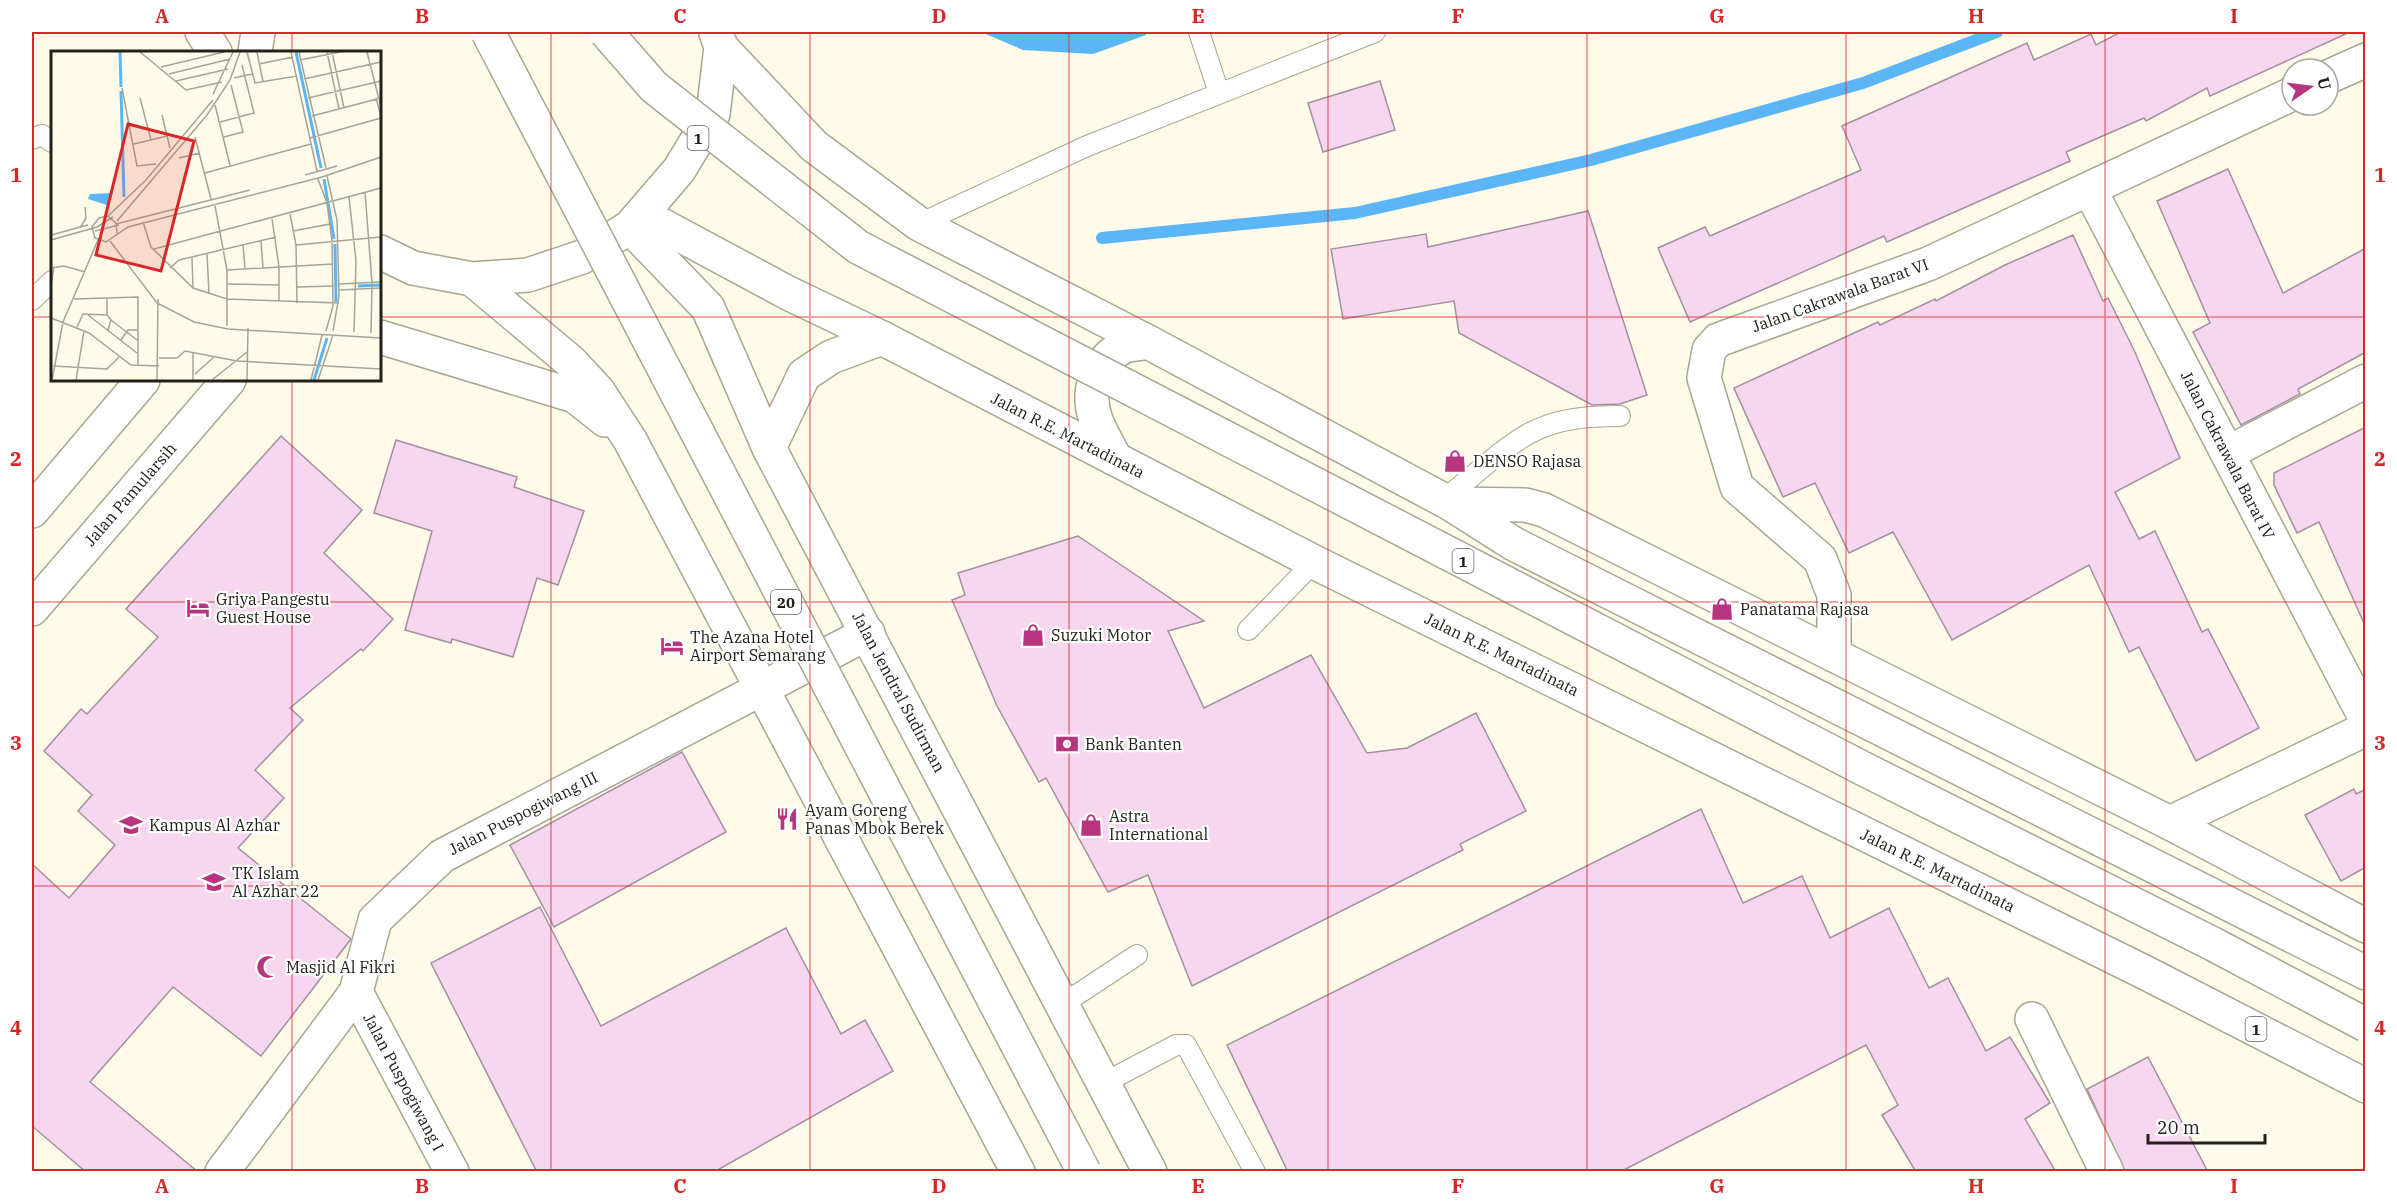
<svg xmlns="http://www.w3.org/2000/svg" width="2397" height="1203" font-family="'IBM Plex Serif',serif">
	<rect width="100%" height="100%" fill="#fefbea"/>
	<polygon fill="#5cb5f5" points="981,32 1145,32 1146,35 1093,54 1023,50"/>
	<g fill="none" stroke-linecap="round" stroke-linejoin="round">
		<polyline stroke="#5cb5f5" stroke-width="12" points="1102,238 1355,213 1591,160 1863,83 1997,32"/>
	</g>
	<g fill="#f7d6f0" stroke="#a2909e" stroke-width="1.5">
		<polygon points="2121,32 2350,32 2210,96 2207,88 2146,121 2144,118 2066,152 2070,161 1887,242 1884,236 1690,322 1658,248 1705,227 1710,236 1861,170 1842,126 2027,43 2034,60 2091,34 2096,45"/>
		<polygon points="1380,81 1395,130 1323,152 1308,103"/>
		<polygon points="2228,169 2283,293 2366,248 2366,352 2298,389 2300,394 2241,425 2193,332 2210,323 2157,201"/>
		<polygon points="1588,211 1647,395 1620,404 1592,405 1459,333 1454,301 1343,319 1331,249 1426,234 1428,247"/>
		<polygon points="2073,235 2103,301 2108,298 2134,350 2180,458 2115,492 2139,539 2155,531 2202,632 2208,629 2259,728 2196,761 2139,647 2129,652 2089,565 1952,640 1893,532 1849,553 1815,483 1783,497 1734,388 1878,322 1880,325 1935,299 1936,301 2005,265"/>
		<polygon points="2366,427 2366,628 2319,522 2297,533 2274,485 2274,473"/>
		<polygon points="281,436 362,510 324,553 393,619 363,651 361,649 290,708 303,720 255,770 284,798 238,848 351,939 261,1056 173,987 90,1082 198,1172 86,1172 32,1126 32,864 69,898 115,845 78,811 92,795 44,751 81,709 87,714 158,637 126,609"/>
		<polygon points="396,440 517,477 514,487 584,511 558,585 537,578 513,657 452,639 451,643 405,630 432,531 374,513"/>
		<polygon points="1078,536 1204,621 1168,631 1204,708 1311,655 1367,753 1407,748 1476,713 1526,811 1460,844 1463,850 1192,986 1148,875 1108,892 1046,778 1039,782 997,706 952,600 965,595 958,573"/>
		<polygon points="682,752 726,832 554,927 510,845"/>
		<polygon points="2354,789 2356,794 2366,789 2366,867 2341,881 2305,815"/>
		<polygon points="1701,809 1743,903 1802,876 1830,938 1889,908 1929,988 1948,978 1986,1051 2010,1037 2050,1103 2025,1119 2056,1172 1916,1172 1882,1115 1898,1105 1866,1045 1620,1172 1288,1172 1227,1045"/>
		<polygon points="540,907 601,1026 786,928 841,1034 865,1020 893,1071 714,1172 537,1172 431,963"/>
		<polygon points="2148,1057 2208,1172 2125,1172 2087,1089"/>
	</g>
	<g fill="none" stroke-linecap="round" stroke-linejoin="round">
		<g stroke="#a9a691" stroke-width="22">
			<g id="service">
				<polyline points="1199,32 1219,93"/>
				<polyline points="32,139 42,135 52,142"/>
				<polyline points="919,224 1087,146 1375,32"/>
				<polyline points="32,300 52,281"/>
				<path d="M1442,501C1469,480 1501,449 1530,433C1558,418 1590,416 1620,416"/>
				<polyline points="1248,630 1314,562"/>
				<polyline points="1063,1004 1137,955"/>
				<polyline points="1104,1083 1176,1045 1186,1045 1255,1172"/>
			</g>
		</g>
		<g stroke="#a9a691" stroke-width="36">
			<g id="minor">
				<polyline points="2328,77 2366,60"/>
				<polyline points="2090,190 2366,719"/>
				<polyline points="2228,453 2366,381"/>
				<polyline points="1451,504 1525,505 1544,510 2170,823 2366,926"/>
				<polyline points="1834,655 1834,595 1820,559 1737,487 1704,378 1709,350 1718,340 1928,264 2292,94"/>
				<polyline points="2170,823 2366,729"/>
				<polyline points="356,992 452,1172"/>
				<polyline points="2032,1019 2107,1172"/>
				<polyline points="222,1172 356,992 375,920 442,856 868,633"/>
			</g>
		</g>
		<g stroke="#a9a691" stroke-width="36">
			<g id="trunk">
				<polyline points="202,32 215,52"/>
				<polyline points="721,47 814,146 919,224 1148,342 1451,504 1514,544 2366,973"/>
				<polyline points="255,52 258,32"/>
				<polyline points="643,215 788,293 882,338 1314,562 2146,973 2366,1086"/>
				<polyline points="630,227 708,308 769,448 1150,1172"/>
				<polyline points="380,252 413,268 472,279 528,275 582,257 630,227 679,170 713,114 721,47 716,33"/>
				<polyline points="472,279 571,362 598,391 630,440 1018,1172"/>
				<polyline points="380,337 575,396 605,420"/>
				<polyline points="769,448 804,375 831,357 882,338"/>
				<path d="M1115,459C1109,445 1099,431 1095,417C1086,389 1098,358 1125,346C1132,344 1141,344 1148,342"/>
				<polyline points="32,511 143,380"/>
				<polyline points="32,609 229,380"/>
			</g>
		</g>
		<use href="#service" stroke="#fff" stroke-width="20"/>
		<use href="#minor" stroke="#fff" stroke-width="33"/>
		<use href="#trunk" stroke="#fff" stroke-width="33"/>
		<g stroke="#a9a691" stroke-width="36" stroke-linecap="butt">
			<g id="trunk-bridge">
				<polyline points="488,32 1084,1172"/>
				<polyline points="606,32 654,87 858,247 1862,768 2213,944 2366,1025"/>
			</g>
		</g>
		<use href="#trunk-bridge" stroke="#fff" stroke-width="33"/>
	</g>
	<path fill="none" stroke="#d62828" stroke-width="1.5" stroke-opacity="0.55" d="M292,32V52M551,32V1172M810,32V1172M1069,32V1172M1328,32V1172M1587,32V1172M1846,32V1172M2105,32V1172M32,317H52M380,317H2366M292,380V1172M32,602H2366M32,886H2366"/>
	<defs>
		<g id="shop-bare" transform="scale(1.8)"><path d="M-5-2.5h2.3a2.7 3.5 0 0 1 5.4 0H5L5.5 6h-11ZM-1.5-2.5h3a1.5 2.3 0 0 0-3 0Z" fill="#b7357e" stroke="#fff" stroke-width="2.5" paint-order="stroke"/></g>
		<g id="hotel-bare" transform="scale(1.8)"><path d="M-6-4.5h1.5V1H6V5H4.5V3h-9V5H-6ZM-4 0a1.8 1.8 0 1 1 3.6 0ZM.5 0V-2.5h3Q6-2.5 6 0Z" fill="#b7357e" stroke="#fff" stroke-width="2.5" paint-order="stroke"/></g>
		<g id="bank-bare" transform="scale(1.8)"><path d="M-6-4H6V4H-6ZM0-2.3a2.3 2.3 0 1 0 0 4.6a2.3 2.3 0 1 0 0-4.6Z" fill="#b7357e" stroke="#fff" stroke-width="2.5" paint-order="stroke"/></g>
		<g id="restaurant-bare" transform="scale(1.8)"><path d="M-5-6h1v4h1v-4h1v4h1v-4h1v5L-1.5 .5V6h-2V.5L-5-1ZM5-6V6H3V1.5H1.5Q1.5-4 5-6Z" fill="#b7357e" stroke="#fff" stroke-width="2.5" paint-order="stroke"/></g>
		<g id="school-bare" transform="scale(1.8)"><path d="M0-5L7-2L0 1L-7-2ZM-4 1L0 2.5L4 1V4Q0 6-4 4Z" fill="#b7357e" stroke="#fff" stroke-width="2.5" paint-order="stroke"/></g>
		<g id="mosque-bare" transform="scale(1.8)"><path d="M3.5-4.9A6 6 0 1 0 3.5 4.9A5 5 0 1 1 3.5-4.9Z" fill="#b7357e" stroke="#fff" stroke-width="2.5" paint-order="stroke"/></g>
	</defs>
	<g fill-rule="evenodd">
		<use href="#shop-bare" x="1455" y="461"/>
		<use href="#hotel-bare" x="198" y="608"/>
		<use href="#shop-bare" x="1722" y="609"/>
		<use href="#shop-bare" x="1033" y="635"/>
		<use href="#hotel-bare" x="672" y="646"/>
		<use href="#bank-bare" x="1067" y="744"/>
		<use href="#restaurant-bare" x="787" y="819"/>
		<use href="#school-bare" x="131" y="825"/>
		<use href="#shop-bare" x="1091" y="825"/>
		<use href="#school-bare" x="214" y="882"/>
		<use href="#mosque-bare" x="268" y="967"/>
	</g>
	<g text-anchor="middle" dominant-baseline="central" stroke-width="4.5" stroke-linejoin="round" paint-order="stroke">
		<g fill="#fff" stroke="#64645e" stroke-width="1.5">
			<rect x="687.5" y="126" width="21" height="24" rx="4.5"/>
			<rect x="1452.5" y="549" width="21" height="24" rx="4.5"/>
			<rect x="771" y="590" width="30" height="24" rx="4.5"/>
			<rect x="2245.5" y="1017" width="21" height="24" rx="4.5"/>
		</g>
		<g font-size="15" font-weight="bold" fill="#222119">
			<text x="698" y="138">1</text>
			<text x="1463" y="561">1</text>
			<text x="786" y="602">20</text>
			<text x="2256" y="1029">1</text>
		</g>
		<g font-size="16" fill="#222119" stroke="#fff">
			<text transform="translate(1840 295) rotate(-20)">Jalan Cakrawala Barat VI</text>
			<text transform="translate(1068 435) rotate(27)">Jalan R.E. Martadinata</text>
			<text transform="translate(2228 455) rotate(63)">Jalan Cakrawala Barat IV</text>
			<text transform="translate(130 494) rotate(-49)">Jalan Pamularsih</text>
			<text transform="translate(1502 654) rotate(26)">Jalan R.E. Martadinata</text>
			<text transform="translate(899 692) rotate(62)">Jalan Jendral Sudirman</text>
			<text transform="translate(523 813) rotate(-27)">Jalan Puspogiwang III</text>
			<text transform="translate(1938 870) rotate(26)">Jalan R.E. Martadinata</text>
			<text transform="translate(404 1082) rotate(62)">Jalan Puspogiwang I</text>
		</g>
		<g font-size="16" fill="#222119" stroke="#fff" text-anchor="start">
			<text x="1473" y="461">DENSO Rajasa</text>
			<text x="216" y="599">Griya Pangestu<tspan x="216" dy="18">Guest House</tspan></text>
			<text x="1740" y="609">Panatama Rajasa</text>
			<text x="1051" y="635">Suzuki Motor</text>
			<text x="690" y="637">The Azana Hotel<tspan x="690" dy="18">Airport Semarang</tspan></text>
			<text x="1085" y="744">Bank Banten</text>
			<text x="805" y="810">Ayam Goreng<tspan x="805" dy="18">Panas Mbok Berek</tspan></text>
			<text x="1109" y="816">Astra<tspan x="1109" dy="18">International</tspan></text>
			<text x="149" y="825">Kampus Al Azhar</text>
			<text x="232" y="873">TK Islam<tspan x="232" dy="18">Al Azhar 22</tspan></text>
			<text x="286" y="967">Masjid Al Fikri</text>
		</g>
	</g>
	<g transform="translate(51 51)">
		<rect width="330" height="330" fill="#fefbea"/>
		<path d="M62,142L56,154L37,148L39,143Z" fill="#5cb5f5"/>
		<path fill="none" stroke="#5cb5f5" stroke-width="3" d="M69,1L70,36M245,1L270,117M70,40L73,146M273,128L283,188M284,193L285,251M307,235L330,234M263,329L276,287"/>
		<path fill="none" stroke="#a6a496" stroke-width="1.5" d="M89,1L135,39L171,31M196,1L204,32L246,25M206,1L212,31M240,1L266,120M248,1L275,117M276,1L288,58M281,1L293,57M316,1L330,56M249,9L289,1M208,13L242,6M110,16L173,1M118,23L179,8M183,27L201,23M253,28L330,11M125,30L177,18M71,37L86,115L105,113M162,43L182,1M89,47L100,89M257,47L330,30M325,47L330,66M164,54L179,114M111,64L119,97M261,65L330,47M169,71L203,62L191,14M144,86L160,148M173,86L192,81L180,34M259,87L330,67M83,93L116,85M128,107L149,102M154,122L260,93M254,124L286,115M276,125L286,169L288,245L282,280M267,128L276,152L281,190L282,255L275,280M314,141L321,232L320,282M298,146L305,210L303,281M164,155L176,219V275M239,163L245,194L246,252M57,165L95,129L162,49M221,168L228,216V251M66,170L156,64L179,29L189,1M92,171L100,196L142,237L176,248L288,252M65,173L199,139M29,177L35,167L34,156M44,180L68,174M242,180L279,173M66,182L65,172L57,165L48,167L41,176L44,187L55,191L77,176L271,126L330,106M0,184L37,174M0,189L46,176L62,166M59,190L106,252L143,271L177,278L330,287M210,190L212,217M192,194L194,217M245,194L330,186M103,198L330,137M156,203L158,243M141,207L142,237M0,217L13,215L34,221M119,217L128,209L225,186M176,219L282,213M177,233L228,234M288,233L330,231M0,234L3,216M246,236L283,235M288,239L330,237M56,247V264L60,269L57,279M23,248L87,246V315M37,264L86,302M0,267L38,282L80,314L108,315M60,269L86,289M26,276L32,263L56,264M70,289L77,279H87M108,307H126L134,300L186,310L330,318M2,315L56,318L68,306M144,323L163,306M1,329L12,271L47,189M25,329L33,280M106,329L107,248M142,329V301M161,329L196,301M196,329L197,277M260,329L271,284M267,329L282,284"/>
		<path fill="#d62828" fill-opacity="0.15" stroke="#d62828" stroke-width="3" d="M77,73L143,90L110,220L45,204Z"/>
		<rect width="330" height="330" fill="none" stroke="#222119" stroke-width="3"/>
	</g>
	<rect width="2397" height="1203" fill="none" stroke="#ffffff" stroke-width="66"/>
	<g transform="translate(2310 87) rotate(76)"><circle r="28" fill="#ffffff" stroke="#a7a6a3" stroke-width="1.5"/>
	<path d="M0-4.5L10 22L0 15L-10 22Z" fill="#b7357e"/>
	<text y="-9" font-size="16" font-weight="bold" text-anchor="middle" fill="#222119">U</text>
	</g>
	<path d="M2148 1134v9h117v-9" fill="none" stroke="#222119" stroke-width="3"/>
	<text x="2157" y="1134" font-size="18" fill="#222119" stroke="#ffffff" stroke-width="4.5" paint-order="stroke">20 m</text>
	<rect x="33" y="33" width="2331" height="1137" fill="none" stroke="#d62828" stroke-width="2"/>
	<g font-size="20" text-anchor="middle" font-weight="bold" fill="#d62828">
		<text x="162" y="23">A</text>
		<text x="422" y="23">B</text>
		<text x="680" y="23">C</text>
		<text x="939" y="23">D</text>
		<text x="1198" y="23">E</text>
		<text x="1458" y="23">F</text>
		<text x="1717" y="23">G</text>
		<text x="1976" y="23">H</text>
		<text x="2234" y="23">I</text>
		<text x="16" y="182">1</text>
		<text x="2380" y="182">1</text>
		<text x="16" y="466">2</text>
		<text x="2380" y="466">2</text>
		<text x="16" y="750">3</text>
		<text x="2380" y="750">3</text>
		<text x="16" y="1035">4</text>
		<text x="2380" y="1035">4</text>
		<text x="162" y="1193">A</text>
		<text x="422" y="1193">B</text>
		<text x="680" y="1193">C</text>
		<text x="939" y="1193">D</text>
		<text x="1198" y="1193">E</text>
		<text x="1458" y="1193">F</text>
		<text x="1717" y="1193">G</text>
		<text x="1976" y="1193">H</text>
		<text x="2234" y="1193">I</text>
	</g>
</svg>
